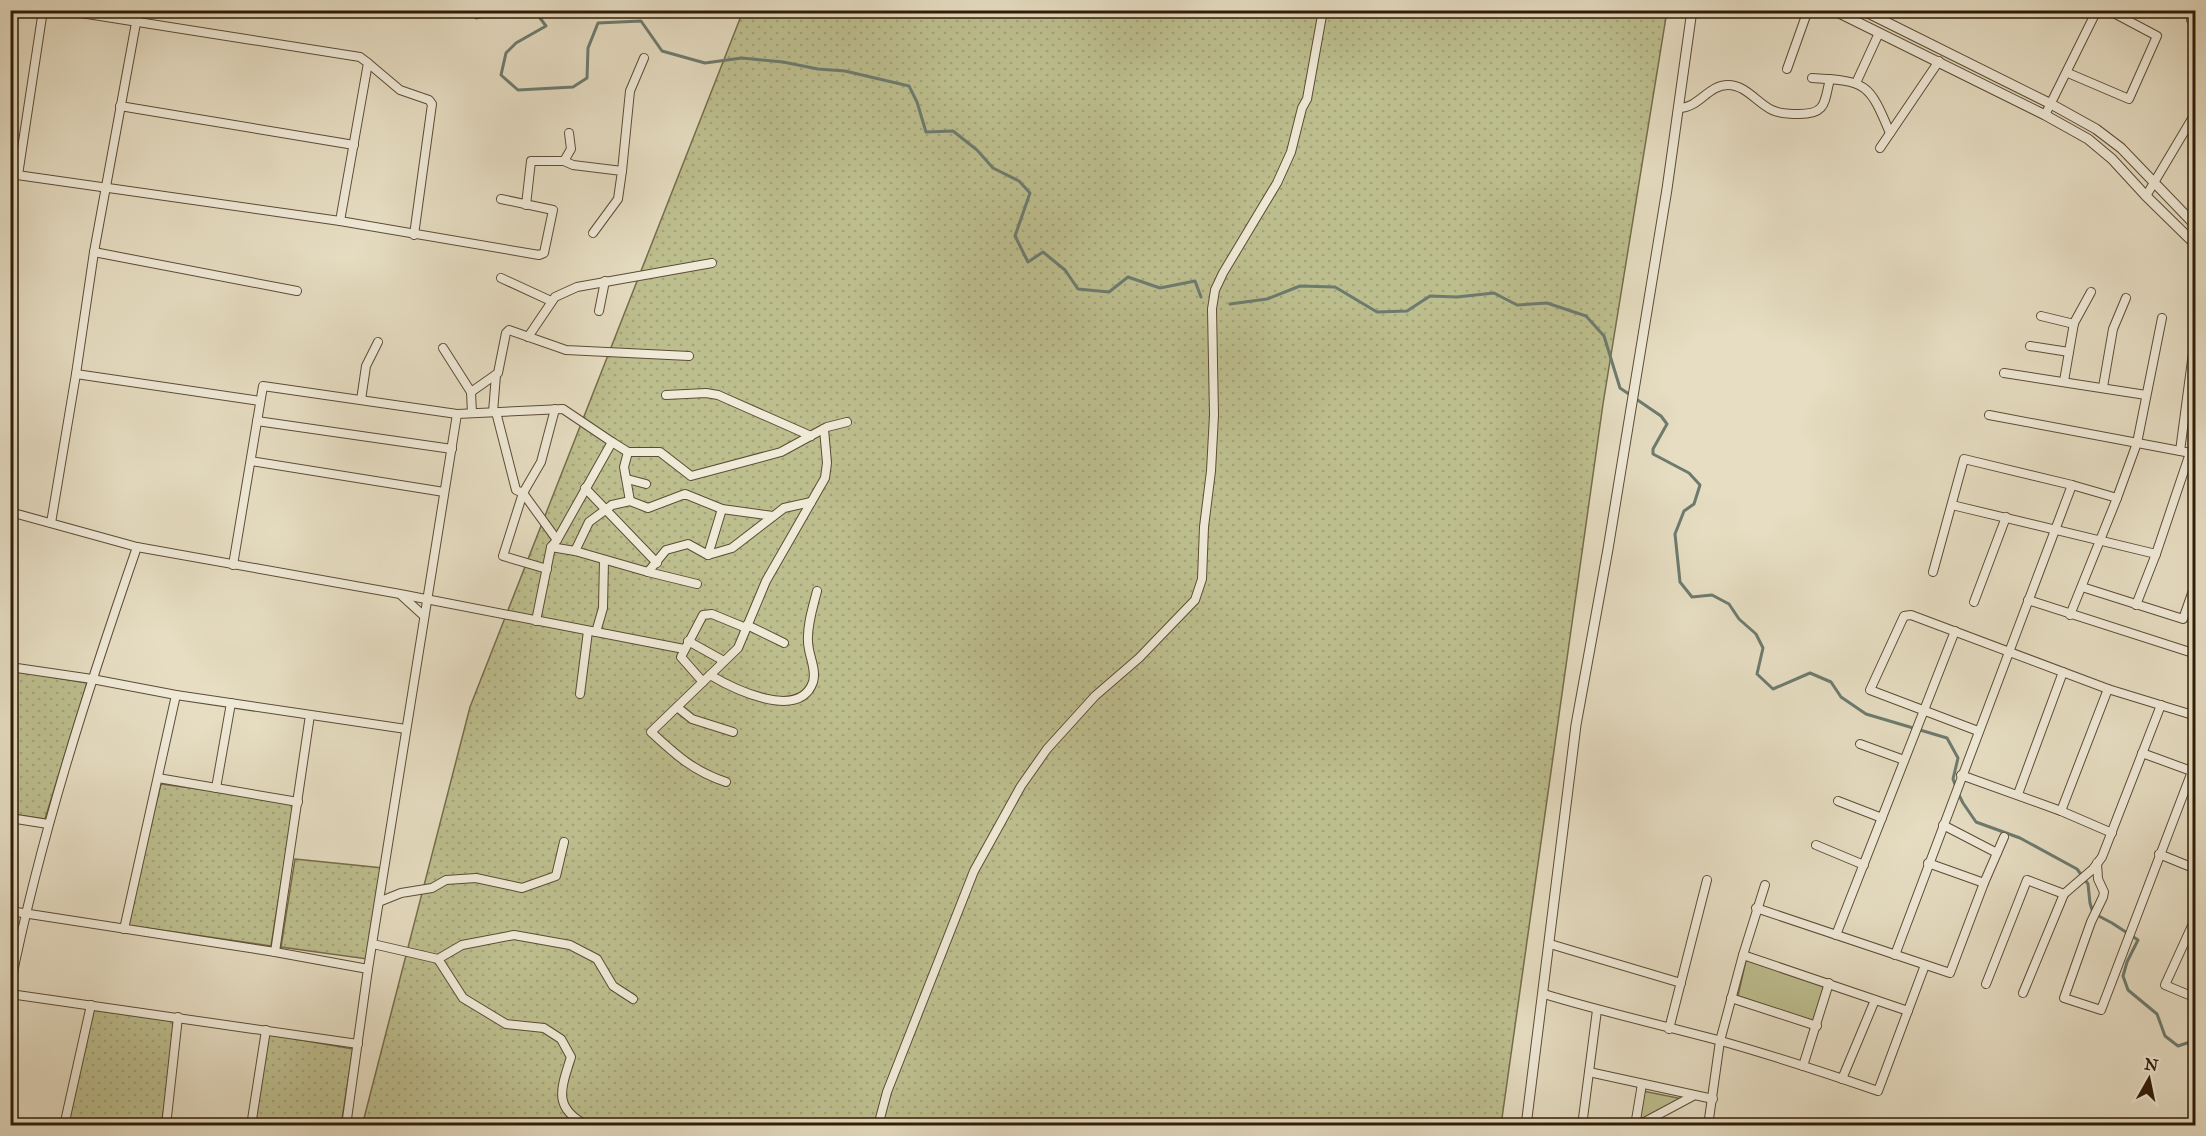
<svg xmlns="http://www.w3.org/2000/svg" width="2206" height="1136" font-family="'IM FELL Great Primer',serif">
	<defs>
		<pattern id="grass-dots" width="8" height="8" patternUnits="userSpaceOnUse" patternTransform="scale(1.5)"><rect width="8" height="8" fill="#bdbe8e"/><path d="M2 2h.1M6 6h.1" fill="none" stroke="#a3a379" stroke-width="1.8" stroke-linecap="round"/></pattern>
	</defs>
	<rect width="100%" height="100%" fill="#e6ddc2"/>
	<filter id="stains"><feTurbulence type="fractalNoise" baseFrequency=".00333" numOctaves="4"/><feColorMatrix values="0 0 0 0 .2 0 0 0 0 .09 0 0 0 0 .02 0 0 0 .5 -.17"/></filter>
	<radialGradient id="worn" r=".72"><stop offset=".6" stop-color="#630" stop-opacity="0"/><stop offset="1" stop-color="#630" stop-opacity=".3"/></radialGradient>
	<g fill="url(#grass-dots)" stroke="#766d4a" stroke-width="1.5">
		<polygon points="743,11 1667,11 1603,404 1501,1125 362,1126 470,707"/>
		<polygon points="10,670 87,683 45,819 11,814"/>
		<polygon points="161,784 294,802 271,946 126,925"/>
		<polygon points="295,859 383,868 367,959 281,947"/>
		<polygon points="93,1010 173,1021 174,1048 161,1125 67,1126"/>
		<polygon points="267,1034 353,1049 341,1125 253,1126"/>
	</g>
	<g fill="#bdbe8e" stroke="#766d4a" stroke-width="1.5">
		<polygon points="1746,960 1824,986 1813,1021 1738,996"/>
		<polygon points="1643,1091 1683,1099 1638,1122"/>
	</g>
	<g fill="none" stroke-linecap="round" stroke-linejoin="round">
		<g stroke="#6d7b6f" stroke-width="3">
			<polyline points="468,10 476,18 485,16 489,10"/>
			<polyline points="534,10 546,26 516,43 506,53 501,75 518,90 573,87 587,78 588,48 598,23 641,21 662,51 705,63 742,58 783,62 818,69 845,71 909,86 917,102 926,132 953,131 977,150 993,168 1019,181 1030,193 1015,236 1028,262 1043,252 1065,270 1078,289 1109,292 1128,277 1160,288 1195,281 1201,297"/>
			<polyline points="1230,304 1267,299 1300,286 1335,287 1377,312 1407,311 1430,296 1457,297 1494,293 1517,305 1547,303 1586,316 1604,336 1620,388 1661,416 1667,424 1653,449 1653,454 1689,473 1700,485 1694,504 1684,511 1675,534 1680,582 1692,597 1712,595 1729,604 1739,619 1756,634 1763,648 1757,674 1773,689 1810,673 1831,682 1841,697 1866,714 1947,738 1958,758 1953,779 1956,787"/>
			<polyline points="1958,793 1963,803 1976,822 2020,838 2077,869 2088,884 2090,903 2093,913 2112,923 2138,940 2127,962 2123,976 2128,990 2157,1014 2165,1036 2178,1046 2196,1040"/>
		</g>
		<g stroke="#5d4c35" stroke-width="10">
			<g id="minor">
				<polyline points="62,10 360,57 368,63 340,221"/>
				<polyline points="2191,20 2196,12"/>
				<polyline points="368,63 400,90 429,100 432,104 414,235"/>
				<polyline points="1787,69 1808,10"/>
				<polyline points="2068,73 2129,99 2157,36 2108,10"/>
				<path d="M1812,78C1867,81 1869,83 1890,133"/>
				<polyline points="1856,83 1879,33"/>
				<polyline points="120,106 354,145"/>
				<path d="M1679,108C1699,108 1708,85 1728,85C1746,85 1757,103 1772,110C1780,114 1790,114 1799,114C1827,114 1824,102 1830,79"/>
				<polyline points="2045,115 2097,10"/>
				<polyline points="1880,148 1939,61"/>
				<polyline points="564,161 571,149 569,133"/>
				<polyline points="622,171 630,91 644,58"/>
				<polyline points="10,174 340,221 539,255 544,253 553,210 501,199"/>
				<polyline points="18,175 43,10"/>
				<polyline points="2146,196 2196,112"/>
				<polyline points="526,205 531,161 564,161 573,165 622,171 618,199 593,233"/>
				<polyline points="94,252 297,291"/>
				<polyline points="501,278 551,301"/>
				<polyline points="599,311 605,281"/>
				<polyline points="2041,316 2074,324"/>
				<polyline points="528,337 555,297 577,287 712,263"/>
				<polyline points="2030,346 2069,352"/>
				<polyline points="443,348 471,392 472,413"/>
				<polyline points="2004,373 2146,395"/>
				<polyline points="76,374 260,401"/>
				<polyline points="2064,381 2074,323 2091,292"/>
				<polyline points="2103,387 2113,329 2126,298"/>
				<polyline points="471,392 498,373 506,333 509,330 566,350 689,356"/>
				<polyline points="666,395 706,393 718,395 811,436"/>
				<polyline points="361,400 366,366 378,342"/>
				<polyline points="493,412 496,375"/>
				<polyline points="496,412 516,490 523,493 557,540"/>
				<polyline points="1989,415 2196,454"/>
				<polyline points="257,421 452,449"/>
				<polyline points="612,442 628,452"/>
				<polyline points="2180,451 2193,353"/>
				<polyline points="251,461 444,492"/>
				<polyline points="627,479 646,484"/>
				<polyline points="585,488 657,563"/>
				<polyline points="630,501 624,467 628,452 660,452 691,476 781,452 827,427 847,422"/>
				<polyline points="1952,505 2156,554"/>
				<polyline points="10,512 137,547 400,594 684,649"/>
				<polyline points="51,523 76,374 94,252 136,23 140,10"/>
				<polyline points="551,547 575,551 648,572 666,550 688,544 708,555 722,509"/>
				<polyline points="575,551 589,522 612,505 630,501 648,508 685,494 722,509 773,516"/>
				<polyline points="708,555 732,548 784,508 811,502"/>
				<polyline points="233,565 263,386 457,414 563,409 612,442 557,540 551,547 536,621"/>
				<polyline points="547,569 503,556 523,493 541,462 555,409"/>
				<polyline points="648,572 697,584"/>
				<polyline points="1933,572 1964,459 2072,485 2117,498"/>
				<polyline points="2082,587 2183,619 2196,582"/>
				<polyline points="401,595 424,616"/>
				<polyline points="2028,600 2196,654"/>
				<polyline points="1974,602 2006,517"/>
				<polyline points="2136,605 2156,554 2190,453"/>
				<polyline points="2070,615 2117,498 2137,443 2162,318"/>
				<polyline points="747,625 784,643"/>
				<polyline points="596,632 603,608 604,560"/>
				<polyline points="688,641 724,661"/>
				<polyline points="10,667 92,679 176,695 406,729"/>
				<path d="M710,675C732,688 799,722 813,682C817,669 808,655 808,641C807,625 813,607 817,591"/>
				<polyline points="703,682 681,657 703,615 712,614 746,628"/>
				<polyline points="580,694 588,631"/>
				<polyline points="677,707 692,719 733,732"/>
				<polyline points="1978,731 1870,690 1904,616 1911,615 2108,689 2196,716"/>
				<polyline points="1860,744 1904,760"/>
				<polyline points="2142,753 2194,772"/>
				<polyline points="1961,775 2061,811 2112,833"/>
				<polyline points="158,778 298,802"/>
				<path d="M726,782C693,771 676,755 651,732L738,648L766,581L825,478L827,463L824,429"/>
				<polyline points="216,788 231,703"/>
				<polyline points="2018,794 2063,672"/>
				<polyline points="1838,801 1882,818"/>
				<polyline points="2061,811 2108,689"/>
				<polyline points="10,818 48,824"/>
				<polyline points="1943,825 1997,853"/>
				<polyline points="1816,845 1864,865"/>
				<polyline points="2159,854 2196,869"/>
				<polyline points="1928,863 1984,883"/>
				<polyline points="2097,863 2098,879 2104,892 2103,897 2091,922 2064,998 2101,1010 2196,761"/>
				<polyline points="381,901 401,893 432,888 446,880 476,878 522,888 556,876 564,842"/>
				<polyline points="1756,908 1950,973 1984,883 2004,837"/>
				<polyline points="10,911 275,952 368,969"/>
				<polyline points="2196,917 2165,985 2196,998"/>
				<polyline points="124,929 176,695"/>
				<polyline points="1836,935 1955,631"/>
				<polyline points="373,944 438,959 462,945 514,935 570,945 597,959 613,986 633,999"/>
				<polyline points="1550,944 1681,983"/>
				<polyline points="275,952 310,715"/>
				<polyline points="1743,955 1908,1011"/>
				<polyline points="1895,955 2072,485"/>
				<path d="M438,959L463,998L506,1024L544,1028L561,1039L571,1057C561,1089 552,1108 588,1126"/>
				<polyline points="1986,984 2027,880 2064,894 2093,869 2102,857 2161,705"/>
				<path d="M10,987C40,837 87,692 137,547"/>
				<polyline points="2023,993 2064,894"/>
				<polyline points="10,994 358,1044"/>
				<path d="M1544,994C1603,1012 1662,1025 1721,1041C1774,1056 1826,1073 1878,1091L1925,965"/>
				<polyline points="1731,998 1817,1026"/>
				<polyline points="1669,1029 1707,880"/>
				<polyline points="1803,1066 1829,983"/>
				<polyline points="1589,1072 1713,1099"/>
				<polyline points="1842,1079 1875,1000"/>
				<polyline points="64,1126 91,1005"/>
				<polyline points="166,1126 178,1017"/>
				<polyline points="251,1126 266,1030"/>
				<polyline points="346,1126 368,969 457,414"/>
				<polyline points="878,1126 887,1092 974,871 1021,786 1047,749 1095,696 1139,658 1195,600 1202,579 1204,527 1211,471 1214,415 1212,309 1215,290 1223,273 1277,183 1291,152 1302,108 1307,99 1323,10"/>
				<polyline points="1582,1126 1597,1010"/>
				<polyline points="1635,1126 1642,1084"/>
				<polyline points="1637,1126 1693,1096"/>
				<polyline points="1708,1126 1720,1041 1743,955 1765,885"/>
			</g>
		</g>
		<g stroke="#5d4c35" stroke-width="11">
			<g id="tertiary">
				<polyline points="1833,10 2045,115 2088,139 2112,159 2146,196 2196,245"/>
				<polyline points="1862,10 2051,104 2096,129 2121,148 2196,226"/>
				<polyline points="1526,1126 1576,725 1608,549 1667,189 1692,10"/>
			</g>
		</g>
		<use href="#minor" stroke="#efe9d7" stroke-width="8"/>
		<use href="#tertiary" stroke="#efe9d7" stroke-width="9"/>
	</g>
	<rect width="2206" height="1136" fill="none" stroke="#e6ddc2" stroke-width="36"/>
	<rect x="12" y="12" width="2182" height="1112" fill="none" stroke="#2f1c06" stroke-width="3"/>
	<rect x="18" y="18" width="2170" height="1100" fill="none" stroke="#2f1c06" stroke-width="1.5"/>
	<g transform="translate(2149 1079) rotate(9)" stroke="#efe9d7" stroke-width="4.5" paint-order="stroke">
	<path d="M0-4.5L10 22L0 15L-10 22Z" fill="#2f1c06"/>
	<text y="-9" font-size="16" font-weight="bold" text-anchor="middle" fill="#2f1c06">N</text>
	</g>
	<rect width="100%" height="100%" filter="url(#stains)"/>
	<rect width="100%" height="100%" fill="url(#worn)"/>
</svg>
